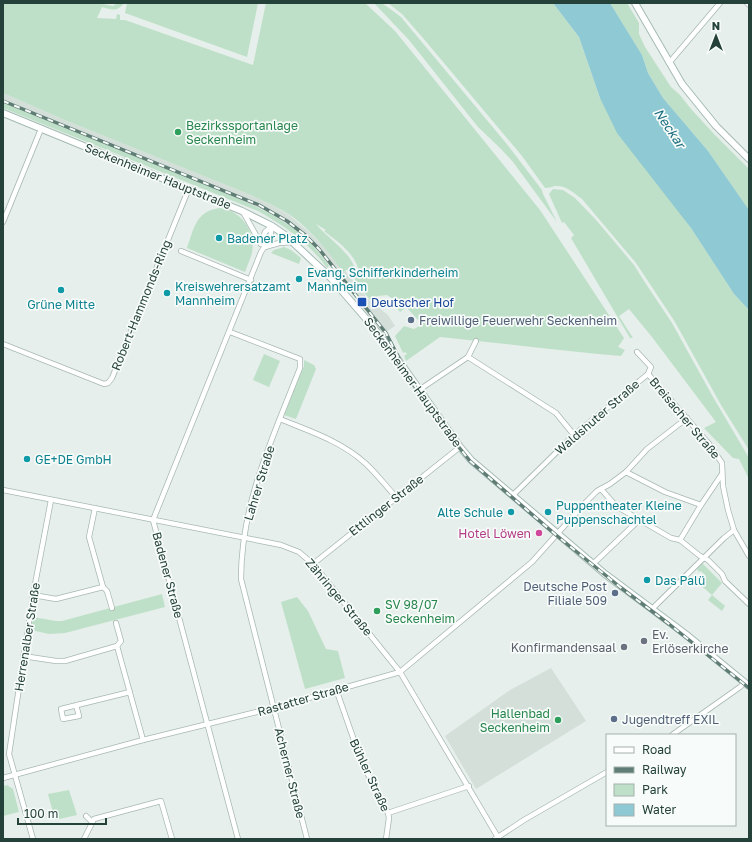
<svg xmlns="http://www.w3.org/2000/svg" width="752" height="842" font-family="'Golos Text',sans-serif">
	<rect width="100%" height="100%" fill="#e6efeb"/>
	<g fill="#d4dfda">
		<polygon points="3,93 67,121 246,193 274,206 289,215 308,231 330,253 343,272 345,271 370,301 388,315 395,326 383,334 325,259 303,234 271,214 234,196 130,153 3,102"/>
		<polygon points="551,668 586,721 476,789 445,736 510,690"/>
	</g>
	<g fill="#bfe0c8">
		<path d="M3,3H97L113,6L117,3H124C118,12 111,10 102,7L97,18L116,19L117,14L120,15V20H125L253,65L266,3H365L395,31L540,210L624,338L618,347L625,350L621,356C561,351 501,343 440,337L406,361L404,356L407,354L405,352L403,353L395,336L404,326L414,329L421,325L420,322L406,307L400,312L395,305L396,301L387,295L378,296L371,301L355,281V279L359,275C359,256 337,241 324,231L326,230L316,224C327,238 358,257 355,275L350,268L343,272C328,251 311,230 290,215C277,206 261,200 246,193L67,121L3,93Z"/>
		<polygon points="127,3 258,3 247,57 125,13"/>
		<polygon points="374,3 382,3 401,17 506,143 542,190 543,194 557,222 513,162 501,149 478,127 409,40"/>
		<path d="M388,3H553L579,37L600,98L691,228L734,294L749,310V450L721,405L675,322L636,263L582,199C574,193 566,185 555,186C551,187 549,188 545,188L522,156L423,38L402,14Z"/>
		<polygon points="610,3 627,3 639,23 639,34 645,47 671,87 680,95 691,109 715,135 749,169 749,210 708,151 663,98 648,73 642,55"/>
		<path d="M3,102L234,196L271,214L303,234L325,260L329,266L327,268C309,243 285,226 258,211L3,108Z"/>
		<polygon points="553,189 563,190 575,198 597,221 634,265 646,284 672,323 713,397 749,458 749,479 739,459 733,458 704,428 716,422 652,337 629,309 619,316 633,338 630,338 571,238 574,235 564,222 562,223 549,194"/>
		<path d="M219,208C241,210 256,231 252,253C250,260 247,266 245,272L187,248C194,229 195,212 219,208Z"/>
		<polygon points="284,247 291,250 301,258 299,264 271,253 274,250"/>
		<polygon points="264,354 280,361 269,387 253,380"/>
		<polygon points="304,360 314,365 316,369 296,419 284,415 304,366"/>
		<polygon points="702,563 722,583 712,595 725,606 722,611 708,600 712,595 698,583 706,576 701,571 699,572 697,569"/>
		<polygon points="162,594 165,607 65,633 49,634 31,630 33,617 56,621 62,621"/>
		<polygon points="297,597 308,611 326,649 338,651 345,678 305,689 281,602"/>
		<polygon points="7,785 13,789 19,812 3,816 3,786"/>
		<polygon points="69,790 77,815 55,820 48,794"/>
	</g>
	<polygon fill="#8ec9d4" points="553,3 610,3 642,55 648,73 663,98 708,151 749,210 749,310 734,294 691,228 617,133 600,98 579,37"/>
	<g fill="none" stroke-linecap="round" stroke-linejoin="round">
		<g stroke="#a8b8b2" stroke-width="6">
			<g id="minor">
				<polyline points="747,3 749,5"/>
				<polyline points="669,63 720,3"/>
				<polyline points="243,212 261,244"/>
				<polyline points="3,222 41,129"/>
				<polyline points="261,244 265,232 272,226"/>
				<polyline points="265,247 279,243 293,242"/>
				<polyline points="181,251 251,280"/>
				<path d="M230,332L300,359V368C273,437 241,503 241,579L307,839"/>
				<polyline points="3,344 104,384 108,383 112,378 189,188"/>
				<polyline points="637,352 651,367 648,374"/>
				<polyline points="468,357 476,341"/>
				<polyline points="648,374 709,444 722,463 723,486 728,510 734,530 749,556"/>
				<polyline points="419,390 468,357 556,413 574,435"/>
				<path d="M280,419C309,431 341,441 365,463C376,473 386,486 396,497"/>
				<polyline points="626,472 665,492 701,505"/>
				<polyline points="601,489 616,506 671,538 680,540 700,556 708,560 722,574 725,581 749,604"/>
				<polyline points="3,490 281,545 299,552 313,564 400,672 499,839"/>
				<polyline points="513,495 574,435 648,374"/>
				<polyline points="680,540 701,505 722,474"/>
				<polyline points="313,564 460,447"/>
				<polyline points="593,564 639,520"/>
				<polyline points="103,587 107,591 112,608"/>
				<polyline points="33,595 56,599 103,587 89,537 95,508"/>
				<polyline points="652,609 724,538 734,530"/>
				<polyline points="116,623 121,641 117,646"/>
				<polyline points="23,656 56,661 65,661 117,646 143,740"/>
				<polyline points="336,689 362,763 388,813 389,818 386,839"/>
				<polyline points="76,705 79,716 63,719 61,709 130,692"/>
				<polyline points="672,735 740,687 745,682"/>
				<polyline points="3,778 143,740 273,708 400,672 532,562 584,504 597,491 610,484 626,472 647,449 687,418"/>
				<polyline points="388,813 469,786"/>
				<polyline points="86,816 92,822"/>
				<polyline points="33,839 9,754 33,595 51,500"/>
				<polyline points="84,839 94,819 161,801 172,839"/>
				<polyline points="238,839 153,520 261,252 270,238 272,226"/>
				<polyline points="495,839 524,820 607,772"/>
			</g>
		</g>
		<g stroke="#a4bbb3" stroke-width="8">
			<g id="secondary">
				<polyline points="635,3 682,84 716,126 749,159"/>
				<polyline points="3,113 242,211 272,226 285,235 330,277 368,321 394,354 460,447 471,460 605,574 688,636 749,686"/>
			</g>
		</g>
		<use href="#minor" stroke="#fff" stroke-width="4.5"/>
		<use href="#secondary" stroke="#fff" stroke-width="6"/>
		<g stroke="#5f7d75" stroke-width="3.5">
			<polyline id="rail" points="3,101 259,205 287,221 305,235 319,249 386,333 407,374 437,420 470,461 556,535 620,587 669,624 749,688"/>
		</g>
		<use href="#rail" stroke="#f7fbf9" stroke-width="2" stroke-dasharray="6" stroke-linecap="butt"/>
	</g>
	<g fill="#2e9e5b" stroke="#f7fbf9" stroke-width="1.5">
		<circle cx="178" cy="132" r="4"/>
		<circle cx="377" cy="611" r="4"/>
		<circle cx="558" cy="720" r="4"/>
	</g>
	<g fill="#0f9aa8" stroke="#f7fbf9" stroke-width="1.5">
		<circle cx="219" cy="238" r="4"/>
		<circle cx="299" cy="279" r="4"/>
		<circle cx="61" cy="290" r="4"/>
		<circle cx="167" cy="293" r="4"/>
		<circle cx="27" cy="459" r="4"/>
		<circle cx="511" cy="512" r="4"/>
		<circle cx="548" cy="512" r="4"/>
		<circle cx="647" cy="580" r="4"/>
	</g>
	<rect fill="#1a4fb4" stroke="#f7fbf9" stroke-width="1.5" x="357" y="297" width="10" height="10" rx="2"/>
	<g fill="#5c6f8a" stroke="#f7fbf9" stroke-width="1.5">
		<circle cx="411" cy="320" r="4"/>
		<circle cx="615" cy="593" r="4"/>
		<circle cx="614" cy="719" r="4"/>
	</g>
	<circle fill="#d1479c" stroke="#f7fbf9" stroke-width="1.5" cx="539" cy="533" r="4"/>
	<g fill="#6b7280" stroke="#f7fbf9" stroke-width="1.5">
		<circle cx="644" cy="641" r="4"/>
		<circle cx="624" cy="647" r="4"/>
	</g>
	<g text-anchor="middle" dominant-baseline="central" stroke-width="3.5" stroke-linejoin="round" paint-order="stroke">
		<g font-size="12" fill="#27864d" stroke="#f7fbf9" text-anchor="start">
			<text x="186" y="125">Bezirkssportanlage<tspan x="186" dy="14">Seckenheim</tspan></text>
			<text x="385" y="604">SV 98/07<tspan x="385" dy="14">Seckenheim</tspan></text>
			<text x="550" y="713" text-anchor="end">Hallenbad<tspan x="550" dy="14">Seckenheim</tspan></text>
		</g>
		<g font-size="12" fill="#24423a" stroke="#f7fbf9">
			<text transform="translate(158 176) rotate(22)">Seckenheimer Hauptstraße</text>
			<text transform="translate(141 305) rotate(-68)">Robert-Hammonds-Ring</text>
			<text transform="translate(413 382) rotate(54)">Seckenheimer Hauptstraße</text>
			<text transform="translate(597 417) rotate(-41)">Waldshuter Straße</text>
			<text transform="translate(685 418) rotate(50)">Breisacher Straße</text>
			<text transform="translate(259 483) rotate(-73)">Lahrer Straße</text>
			<text transform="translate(386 505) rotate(-38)">Ettlinger Straße</text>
			<text transform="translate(168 575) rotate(75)">Badener Straße</text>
			<text transform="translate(339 597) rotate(50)">Zähringer Straße</text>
			<text transform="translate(27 637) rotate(-81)">Herrenalber Straße</text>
			<text transform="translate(303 699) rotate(-16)">Rastatter Straße</text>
			<text transform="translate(290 773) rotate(76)">Acherner Straße</text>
			<text transform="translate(370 775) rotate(65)">Bühler Straße</text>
		</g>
		<g font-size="12" fill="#0d838f" stroke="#f7fbf9" text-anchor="start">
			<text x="227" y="238">Badener Platz</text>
			<text x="307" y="272">Evang. Schifferkinderheim<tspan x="307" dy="14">Mannheim</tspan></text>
			<text x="175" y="286">Kreiswehrersatzamt<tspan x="175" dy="14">Mannheim</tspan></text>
			<text x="61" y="304" text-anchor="middle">Grüne Mitte</text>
			<text x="35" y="459">GE+DE GmbH</text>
			<text x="556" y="505">Puppentheater Kleine<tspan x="556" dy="14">Puppenschachtel</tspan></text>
			<text x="503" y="512" text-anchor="end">Alte Schule</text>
			<text x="655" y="580">Das Palü</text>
		</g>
		<g font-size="12" fill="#164399" stroke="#f7fbf9" text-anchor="start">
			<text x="371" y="302">Deutscher Hof</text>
		</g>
		<g font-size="12" fill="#4e5e75" stroke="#f7fbf9" text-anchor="start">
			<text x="419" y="320">Freiwillige Feuerwehr Seckenheim</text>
			<text x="607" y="586" text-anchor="end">Deutsche Post<tspan x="607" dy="14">Filiale 509</tspan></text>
			<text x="622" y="719">Jugendtreff EXIL</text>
		</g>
		<g font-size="12" fill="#b23c85" stroke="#f7fbf9" text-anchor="end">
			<text x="531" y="533">Hotel Löwen</text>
		</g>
		<g font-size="12" fill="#5b616d" stroke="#f7fbf9" text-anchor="start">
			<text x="652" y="634">Ev.<tspan x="652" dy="14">Erlöserkirche</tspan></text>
			<text x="616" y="647" text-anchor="end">Konfirmandensaal</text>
		</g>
		<g font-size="13" font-style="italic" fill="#1c6f80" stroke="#f7fbf9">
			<text transform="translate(670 128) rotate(56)">Neckar</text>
		</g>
	</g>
	<rect width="752" height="842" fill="none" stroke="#24423a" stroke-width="8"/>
	<rect x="606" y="734" width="130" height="92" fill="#f7fbf9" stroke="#a3b1ad"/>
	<rect x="614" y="747" width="20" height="6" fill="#ffffff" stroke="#a3b1ad"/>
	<text x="642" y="754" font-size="12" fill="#24423a">Road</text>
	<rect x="614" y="767" width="20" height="6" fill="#5f7d75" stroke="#a3b1ad"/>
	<text x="642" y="774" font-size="12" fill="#24423a">Railway</text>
	<rect x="614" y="784" width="20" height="12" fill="#bfe0c8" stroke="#a3b1ad"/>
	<text x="642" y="794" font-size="12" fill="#24423a">Park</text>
	<rect x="614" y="804" width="20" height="12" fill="#8ec9d4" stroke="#a3b1ad"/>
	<text x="642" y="814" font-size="12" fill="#24423a">Water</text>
	<g transform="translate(716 36)" stroke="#f7fbf9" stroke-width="3" paint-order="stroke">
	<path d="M0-3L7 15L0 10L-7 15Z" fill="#24423a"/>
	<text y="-6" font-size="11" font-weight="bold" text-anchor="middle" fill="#24423a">N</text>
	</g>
	<path d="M18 818v6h88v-6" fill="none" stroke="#24423a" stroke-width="2"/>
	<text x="24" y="818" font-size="12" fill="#24423a" stroke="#f7fbf9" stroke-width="3" paint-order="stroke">100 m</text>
</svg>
